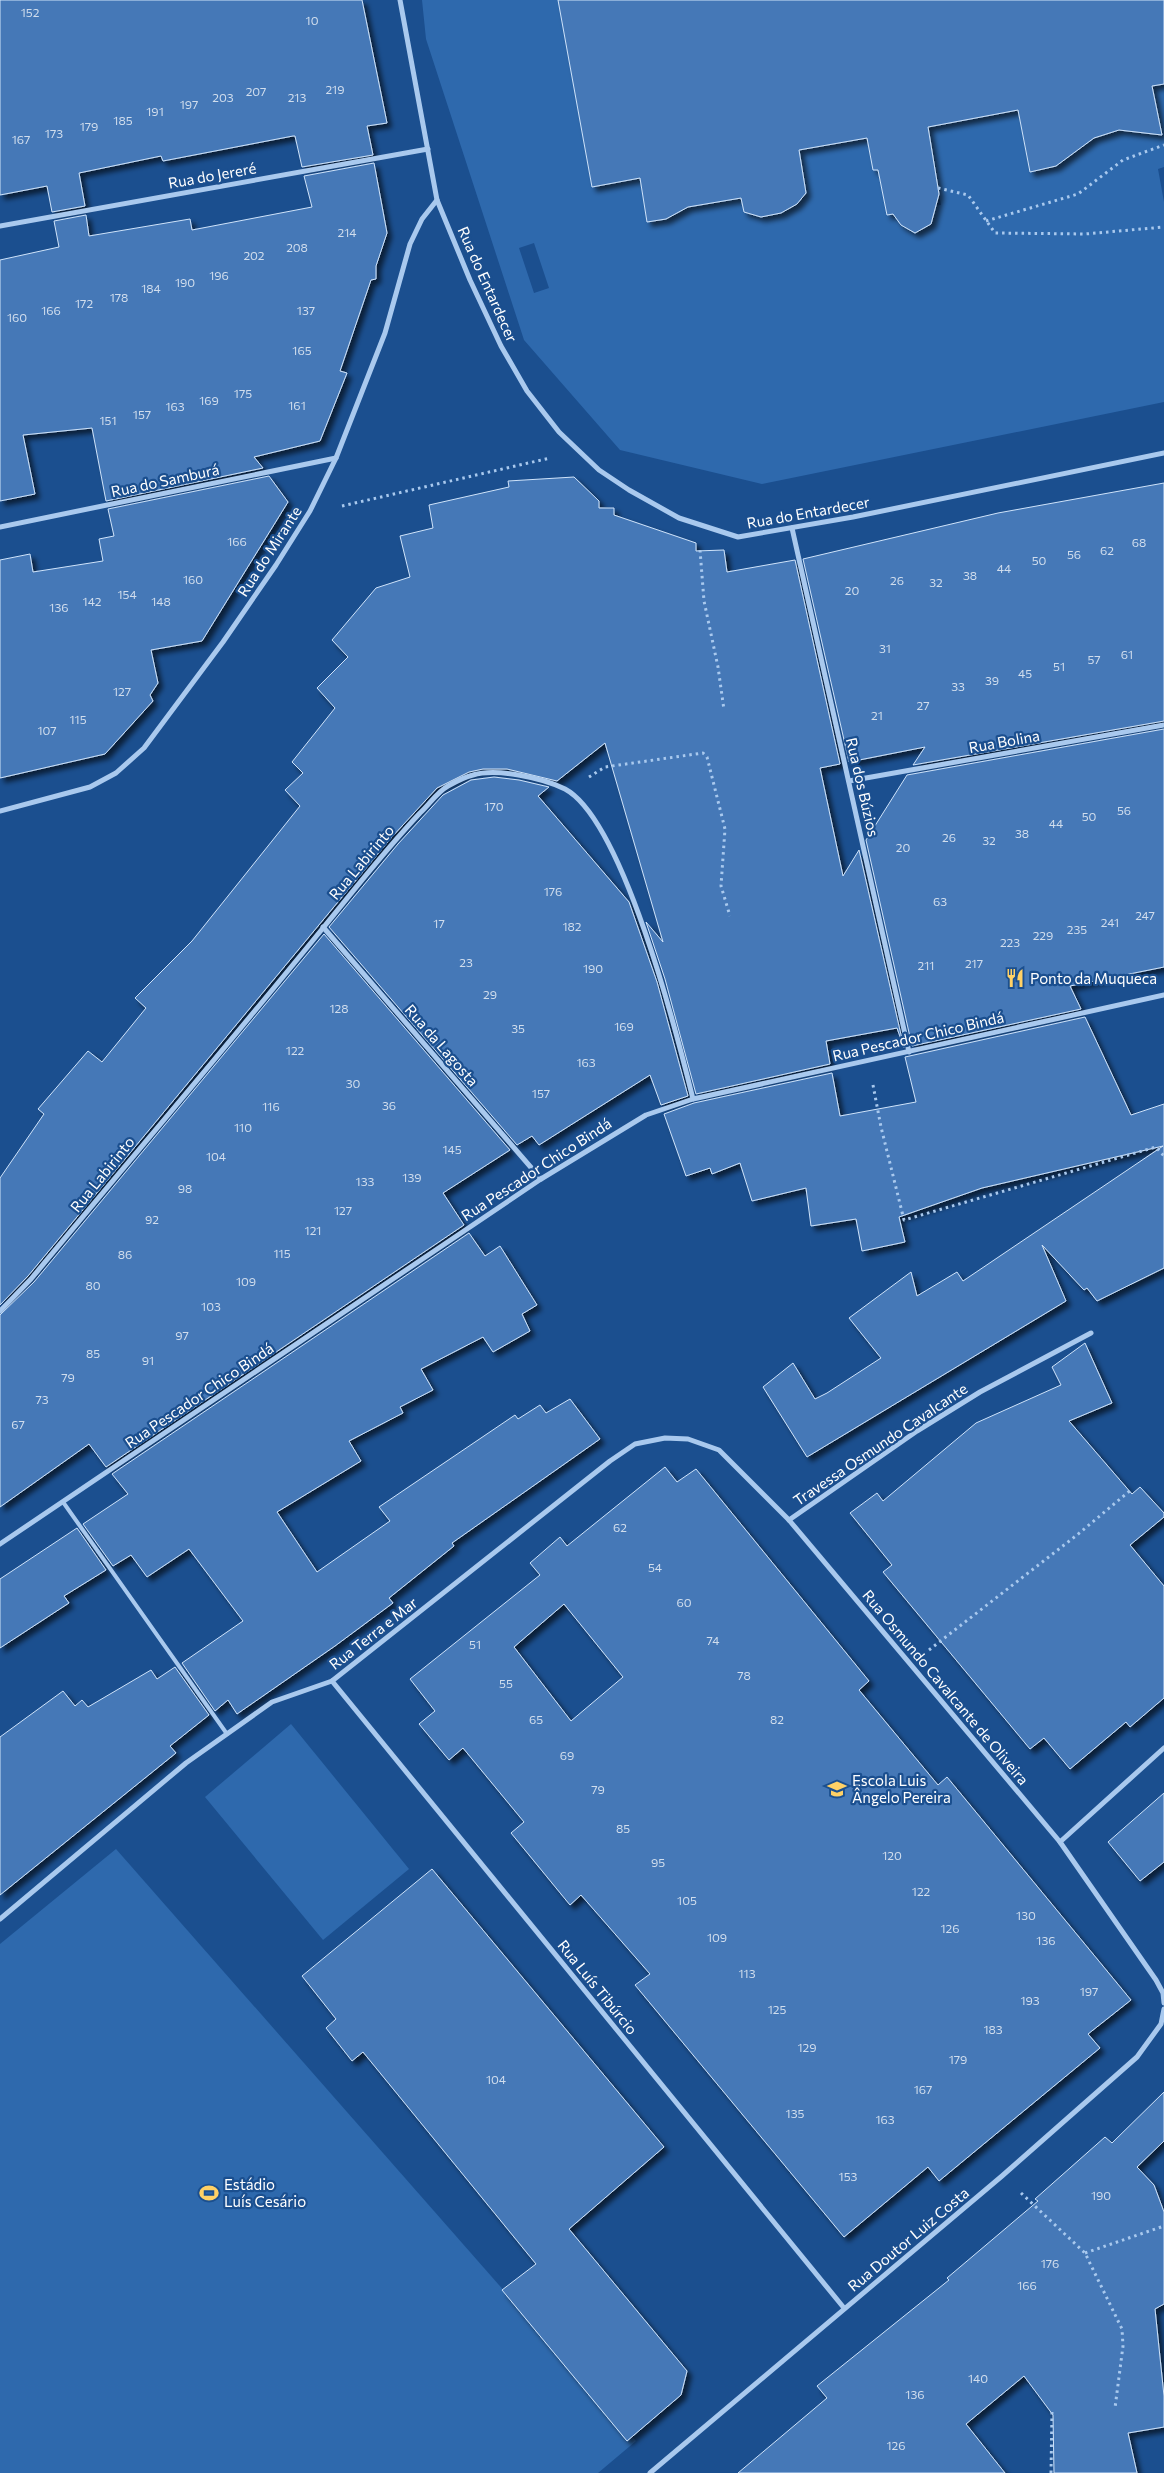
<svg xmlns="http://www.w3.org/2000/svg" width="1164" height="2473" font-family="Commissioner,sans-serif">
	<defs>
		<filter id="shadow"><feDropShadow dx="4.5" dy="4.5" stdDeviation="2.5" flood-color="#0009"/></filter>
	</defs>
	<rect width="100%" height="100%" fill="#1b4f8f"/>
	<g fill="#2e69ad" fill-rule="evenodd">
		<path d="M422,0H567L559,2L592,187L640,178L647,221L666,219L688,207L710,204L704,167L735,161L744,212C771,219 788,216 806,193L799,150L887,134L869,145L873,170H878L887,214L895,213L901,225L910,230L932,206L941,205L930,141L913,129L1018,110L1029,169C1079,169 1086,133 1106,94L1161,132L1153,86L1164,84V167L1158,169L1164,202V402L762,484L620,450L524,340L426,39ZM534,243L549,288L534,293L519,248Z"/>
		<polygon points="291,1724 409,1869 323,1940 205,1797"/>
		<polygon points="116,1849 636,2441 598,2473 0,2473 0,1944"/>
	</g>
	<g fill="#4478b7" stroke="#cfe3fa" fill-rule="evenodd" filter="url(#shadow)">
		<polygon points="0,0 362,0 387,123 367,126 373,155 302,167 295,136 293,136 163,161 161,156 79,173 85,206 52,212 47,186 0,195"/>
		<polygon points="558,0 1164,0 1164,84 1152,86 1162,135 1119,130 1094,138 1056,166 1030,172 1018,110 928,127 939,194 931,224 915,233 901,225 893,214 887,215 878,170 873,170 867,138 799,150 806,193 797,204 781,213 761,217 744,212 741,198 688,207 666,219 647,222 640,178 592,187"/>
		<polygon points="374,163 387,233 376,266 376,279 371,280 340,371 347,373 320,441 254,457 263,468 106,501 92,428 23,435 35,494 0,501 0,260 59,247 54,221 86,215 89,236 190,219 192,230 312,207 304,176"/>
		<polygon points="269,476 288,502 202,641 151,650 158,683 150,695 153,701 105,754 0,778 0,560 30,554 33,572 103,561 99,539 114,536 108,509"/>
		<polygon points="574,477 599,501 599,508 614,508 614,515 696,543 696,551 724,550 727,572 795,560 840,764 820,768 843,876 859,850 904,1048 897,1028 826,1041 830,1064 696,1094 665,979 646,922 663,942 605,743 557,781 507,769 483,769 469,772 437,788 391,838 28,1276 0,1305 0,1178 44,1114 38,1109 88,1051 102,1062 146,1008 135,998 192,941 300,806 285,790 303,773 292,762 335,708 317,688 348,657 332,640 376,588 410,577 400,536 433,528 429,505 509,487 508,481"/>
		<polygon points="1164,483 1164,721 913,765 925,747 849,762 803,559 998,513"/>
		<polygon points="1164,729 1164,967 1070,986 1081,1009 912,1046 866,840 907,775"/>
		<polygon points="494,777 519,780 549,787 538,796 629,902 657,982 688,1096 661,1105 650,1075 539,1145 532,1136 517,1145 329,927 398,844 443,795 471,780"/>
		<polygon points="324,934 510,1150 443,1193 464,1225 106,1467 89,1444 0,1507 0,1315 34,1282"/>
		<polygon points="1085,1017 1131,1115 1164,1104 1164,1268 1097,1301 1087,1288 1084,1290 1042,1245 1066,1301 807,1457 763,1387 793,1363 815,1399 827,1393 881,1358 849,1318 911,1272 917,1296 957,1272 963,1281 1163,1146 982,1188 899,1217 905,1242 862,1251 856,1219 811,1226 806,1188 752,1201 740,1163 712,1174 710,1168 686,1176 664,1114 694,1103 832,1073 840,1116 916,1102 905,1057"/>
		<polygon points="469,1233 485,1256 500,1246 537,1305 522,1314 530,1331 493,1352 483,1337 421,1369 433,1390 400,1407 403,1413 349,1441 361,1461 277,1512 317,1572 390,1521 379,1507 515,1415 518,1419 540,1405 546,1413 570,1399 600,1439 452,1543 454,1546 389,1598 393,1603 335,1646 237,1714 228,1700 215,1711 182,1663 243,1621 189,1549 147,1577 131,1555 113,1566 83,1524 128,1494 112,1474"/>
		<polygon points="1085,1343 1112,1403 1069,1421 1132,1494 1140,1487 1164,1513 1164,1517 1130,1545 1164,1586 1164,1698 1130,1727 1126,1722 1070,1769 1044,1738 1030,1749 883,1572 892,1565 850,1513 877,1493 883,1501 976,1423 1061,1385 1052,1367"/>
		<path d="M665,1467L677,1482L696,1469L869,1681L859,1690L938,1785L947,1777L1131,2000L1088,2034L1100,2048L939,2181L928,2167L844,2237L635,1985L650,1974L581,1895L570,1905L511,1833L524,1822L463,1748L449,1760L419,1724L435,1711L410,1679L540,1575L530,1563L560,1537L567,1546ZM564,1604L623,1677L571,1721L514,1647Z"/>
		<polygon points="77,1528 106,1570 64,1596 69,1603 0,1648 0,1579"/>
		<polygon points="175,1667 209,1715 170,1746 176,1753 0,1895 0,1737 63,1691 75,1706 82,1700 88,1707 151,1670 157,1679"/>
		<polygon points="1164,1793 1164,1862 1140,1881 1108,1842"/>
		<polygon points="432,1869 664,2147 569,2229 687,2371 681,2395 627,2441 502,2290 536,2264 363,2052 352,2061 326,2028 336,2019 302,1976"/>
		<polygon points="1164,2092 1164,2141 1137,2167 1154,2185 1164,2212 1164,2304 1155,2309 1164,2396 1164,2427 1128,2433 1137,2473 1054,2473 1053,2415 1024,2376 966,2424 1005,2473 738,2473 827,2398 817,2386 949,2280 947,2278 1038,2201 1035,2199 1105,2137 1112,2143"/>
	</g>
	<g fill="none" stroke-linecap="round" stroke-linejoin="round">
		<g stroke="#a9c9ee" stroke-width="3" stroke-dasharray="2.5 4" stroke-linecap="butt">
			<polyline points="938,188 968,195 995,233 1085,234 1164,227"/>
			<polyline points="986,221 1078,194 1123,160 1164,145"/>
			<polyline points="342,506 550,458"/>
			<polyline points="700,550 704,601 718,667 724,710"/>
			<polyline points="589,777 605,767 703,753 707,757 725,829 721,886 730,916"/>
			<polyline points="873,1085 881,1127 904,1220 1156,1147 1164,1156"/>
			<polyline points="929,1650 1077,1535 1132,1489"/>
			<polyline points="1021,2193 1085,2253 1122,2329 1123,2346 1115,2408"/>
			<polyline points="1085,2253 1164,2226"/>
			<polyline points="1051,2473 1052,2411"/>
		</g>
		<polyline stroke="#a9c9ee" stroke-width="4" points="63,1502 227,1734"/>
		<g stroke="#a9c9ee" stroke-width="5">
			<polyline points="400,0 437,200 470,280 501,346 527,391 559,432 599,470 629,490 679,518 738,537 853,517 1164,453"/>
			<polyline points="0,226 428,149"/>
			<polyline points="0,527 336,458"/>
			<polyline points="792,528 909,1052"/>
			<polyline points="849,781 1164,725"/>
			<polyline points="0,811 90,787 116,773 144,748 223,642 276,565 310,511 336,458 385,333 410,244 422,219 437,200"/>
			<polyline points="323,927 541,1179"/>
			<path d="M0,1311L31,1279C128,1162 227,1046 323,928C355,889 385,850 420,813C429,805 437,792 448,786C455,782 465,777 473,775C497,768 543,778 565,789C623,820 677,1034 693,1099"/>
			<polyline points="789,1520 917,1431 980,1392 1091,1333"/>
			<polyline points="0,1544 541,1179 646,1115 693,1099 1164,995"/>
			<polyline points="332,1681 844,2308"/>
			<polyline points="1060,1842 1164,1748"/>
			<polyline points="0,1919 186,1763 272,1702 332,1681 610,1461 635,1444 665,1438 688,1439 719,1450 789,1520 1060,1842 1156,1980 1163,1993 1164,2003"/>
			<polyline points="650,2473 1002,2176 1137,2057 1161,2024 1164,2009"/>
		</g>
	</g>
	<defs>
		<g id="restaurant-bare" transform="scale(1.5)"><path d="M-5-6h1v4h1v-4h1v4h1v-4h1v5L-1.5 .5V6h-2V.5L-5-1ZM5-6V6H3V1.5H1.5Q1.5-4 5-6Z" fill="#ffd166" stroke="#1b4f8f" stroke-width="2.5" paint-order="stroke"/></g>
		<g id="school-bare" transform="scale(1.5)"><path d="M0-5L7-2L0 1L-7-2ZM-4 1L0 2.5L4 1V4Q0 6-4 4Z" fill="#ffd166" stroke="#1b4f8f" stroke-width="2.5" paint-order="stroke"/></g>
		<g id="stadium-bare" transform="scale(1.5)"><path d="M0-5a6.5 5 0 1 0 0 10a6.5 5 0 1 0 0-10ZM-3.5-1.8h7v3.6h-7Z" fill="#ffd166" stroke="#1b4f8f" stroke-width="2.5" paint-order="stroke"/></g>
	</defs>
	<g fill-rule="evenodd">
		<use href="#restaurant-bare" x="1015" y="978"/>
		<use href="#school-bare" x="837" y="1789"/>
		<use href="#stadium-bare" x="209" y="2193"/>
	</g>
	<g text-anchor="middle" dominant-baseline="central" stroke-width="4.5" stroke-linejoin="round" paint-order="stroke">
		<g font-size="12" fill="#d0dded">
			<text x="30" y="12">152</text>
			<text x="312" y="20">10</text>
			<text x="335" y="89">219</text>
			<text x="256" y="91">207</text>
			<text x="223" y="97">203</text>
			<text x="297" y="97">213</text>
			<text x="189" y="104">197</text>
			<text x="155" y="111">191</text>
			<text x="123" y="120">185</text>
			<text x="89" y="126">179</text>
			<text x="54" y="133">173</text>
			<text x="21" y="139">167</text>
			<text x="347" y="232">214</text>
			<text x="297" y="247">208</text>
			<text x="254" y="255">202</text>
			<text x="219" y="275">196</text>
			<text x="185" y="282">190</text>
			<text x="151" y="288">184</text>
			<text x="119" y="297">178</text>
			<text x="84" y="303">172</text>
			<text x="51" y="310">166</text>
			<text x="306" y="310">137</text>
			<text x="17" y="317">160</text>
			<text x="302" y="350">165</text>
			<text x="243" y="393">175</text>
			<text x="209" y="400">169</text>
			<text x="297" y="405">161</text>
			<text x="175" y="406">163</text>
			<text x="142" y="414">157</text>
			<text x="108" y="420">151</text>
			<text x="237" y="541">166</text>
			<text x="1139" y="542">68</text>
			<text x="1107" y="550">62</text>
			<text x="1074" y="554">56</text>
			<text x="1039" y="560">50</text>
			<text x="1004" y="568">44</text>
			<text x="970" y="575">38</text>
			<text x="193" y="579">160</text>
			<text x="897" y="580">26</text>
			<text x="936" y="582">32</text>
			<text x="852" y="590">20</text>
			<text x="127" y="594">154</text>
			<text x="92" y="601">142</text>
			<text x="161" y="601">148</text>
			<text x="59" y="607">136</text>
			<text x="885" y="648">31</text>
			<text x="1127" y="654">61</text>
			<text x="1094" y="659">57</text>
			<text x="1059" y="666">51</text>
			<text x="1025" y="673">45</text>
			<text x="992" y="680">39</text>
			<text x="958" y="686">33</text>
			<text x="122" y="691">127</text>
			<text x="923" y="705">27</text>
			<text x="877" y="715">21</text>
			<text x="78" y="719">115</text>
			<text x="47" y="730">107</text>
			<text x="494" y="806">170</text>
			<text x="1124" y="810">56</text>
			<text x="1089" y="816">50</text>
			<text x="1056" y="823">44</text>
			<text x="1022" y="833">38</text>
			<text x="949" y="837">26</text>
			<text x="989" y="840">32</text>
			<text x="903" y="847">20</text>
			<text x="553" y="891">176</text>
			<text x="940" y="901">63</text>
			<text x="1145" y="915">247</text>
			<text x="1110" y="922">241</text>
			<text x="439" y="923">17</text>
			<text x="572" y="926">182</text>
			<text x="1077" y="929">235</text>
			<text x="1043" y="935">229</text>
			<text x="1010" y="942">223</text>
			<text x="466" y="962">23</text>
			<text x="974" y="963">217</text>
			<text x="926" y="965">211</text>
			<text x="593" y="968">190</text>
			<text x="490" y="994">29</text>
			<text x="339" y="1008">128</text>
			<text x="624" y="1026">169</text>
			<text x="518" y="1028">35</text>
			<text x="295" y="1050">122</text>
			<text x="586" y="1062">163</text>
			<text x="353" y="1083">30</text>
			<text x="541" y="1093">157</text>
			<text x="389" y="1105">36</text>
			<text x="271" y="1106">116</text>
			<text x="243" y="1127">110</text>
			<text x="452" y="1149">145</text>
			<text x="216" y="1156">104</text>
			<text x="412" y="1177">139</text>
			<text x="365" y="1181">133</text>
			<text x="185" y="1188">98</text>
			<text x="343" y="1210">127</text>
			<text x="152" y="1219">92</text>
			<text x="313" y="1230">121</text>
			<text x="282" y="1253">115</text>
			<text x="125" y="1254">86</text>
			<text x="246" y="1281">109</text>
			<text x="93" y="1285">80</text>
			<text x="211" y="1306">103</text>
			<text x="182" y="1335">97</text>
			<text x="93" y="1353">85</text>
			<text x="148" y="1360">91</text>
			<text x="68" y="1377">79</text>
			<text x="42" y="1399">73</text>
			<text x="18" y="1424">67</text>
			<text x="620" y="1527">62</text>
			<text x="655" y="1567">54</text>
			<text x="684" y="1602">60</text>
			<text x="713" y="1640">74</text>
			<text x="475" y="1644">51</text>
			<text x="744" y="1675">78</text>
			<text x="506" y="1683">55</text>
			<text x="536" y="1719">65</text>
			<text x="777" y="1719">82</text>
			<text x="567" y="1755">69</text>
			<text x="598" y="1789">79</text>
			<text x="623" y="1828">85</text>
			<text x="892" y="1855">120</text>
			<text x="658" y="1862">95</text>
			<text x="921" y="1891">122</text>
			<text x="687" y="1900">105</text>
			<text x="1026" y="1915">130</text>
			<text x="950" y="1928">126</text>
			<text x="717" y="1937">109</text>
			<text x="1046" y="1940">136</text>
			<text x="747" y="1973">113</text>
			<text x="1089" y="1991">197</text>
			<text x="1030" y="2000">193</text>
			<text x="777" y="2009">125</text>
			<text x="993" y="2029">183</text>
			<text x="807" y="2047">129</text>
			<text x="958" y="2059">179</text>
			<text x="496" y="2079">104</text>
			<text x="923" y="2089">167</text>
			<text x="795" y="2113">135</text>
			<text x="885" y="2119">163</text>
			<text x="848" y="2176">153</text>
			<text x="1101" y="2195">190</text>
			<text x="1050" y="2263">176</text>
			<text x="1027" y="2285">166</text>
			<text x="978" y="2378">140</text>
			<text x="915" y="2394">136</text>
			<text x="896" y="2445">126</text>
		</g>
		<g font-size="15" fill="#fff" stroke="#1b4f8f">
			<text transform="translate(212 175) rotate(-10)">Rua do Jereré</text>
			<text transform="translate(488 284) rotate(66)">Rua do Entardecer</text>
			<text transform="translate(165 480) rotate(-12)">Rua do Samburá</text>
			<text transform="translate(808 512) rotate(-10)">Rua do Entardecer</text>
			<text transform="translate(269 551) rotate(-57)">Rua do Mirante</text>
			<text transform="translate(1004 741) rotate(-10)">Rua Bolina</text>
			<text transform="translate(863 787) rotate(77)">Rua dos Búzios</text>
			<text transform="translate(361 862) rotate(-50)">Rua Labirinto</text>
			<text transform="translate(918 1036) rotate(-13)">Rua Pescador Chico Bindá</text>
			<text transform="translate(442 1045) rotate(49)">Rua da Lagosta</text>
			<text transform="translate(536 1169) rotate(-33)">Rua Pescador Chico Bindá</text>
			<text transform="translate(102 1174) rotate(-51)">Rua Labirinto</text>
			<text transform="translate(199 1395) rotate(-34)">Rua Pescador Chico Bindá</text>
			<text transform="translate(880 1444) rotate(-34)">Travessa Osmundo Cavalcante</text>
			<text transform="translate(373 1633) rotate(-38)">Rua Terra e Mar</text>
			<text transform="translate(946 1687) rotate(50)">Rua Osmundo Cavalcante de Oliveira</text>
			<text transform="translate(598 1987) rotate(51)">Rua Luís Tibúrcio</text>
			<text transform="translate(908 2239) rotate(-40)">Rua Doutor Luiz Costa</text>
		</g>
		<g font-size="15" fill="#fff" stroke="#1b4f8f" text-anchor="start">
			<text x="1030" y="978">Ponto da Muqueca</text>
			<text x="852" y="1780">Escola Luis<tspan x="852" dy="17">Ângelo Pereira</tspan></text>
			<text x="224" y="2184">Estádio<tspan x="224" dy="17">Luís Cesário</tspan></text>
		</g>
	</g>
</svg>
